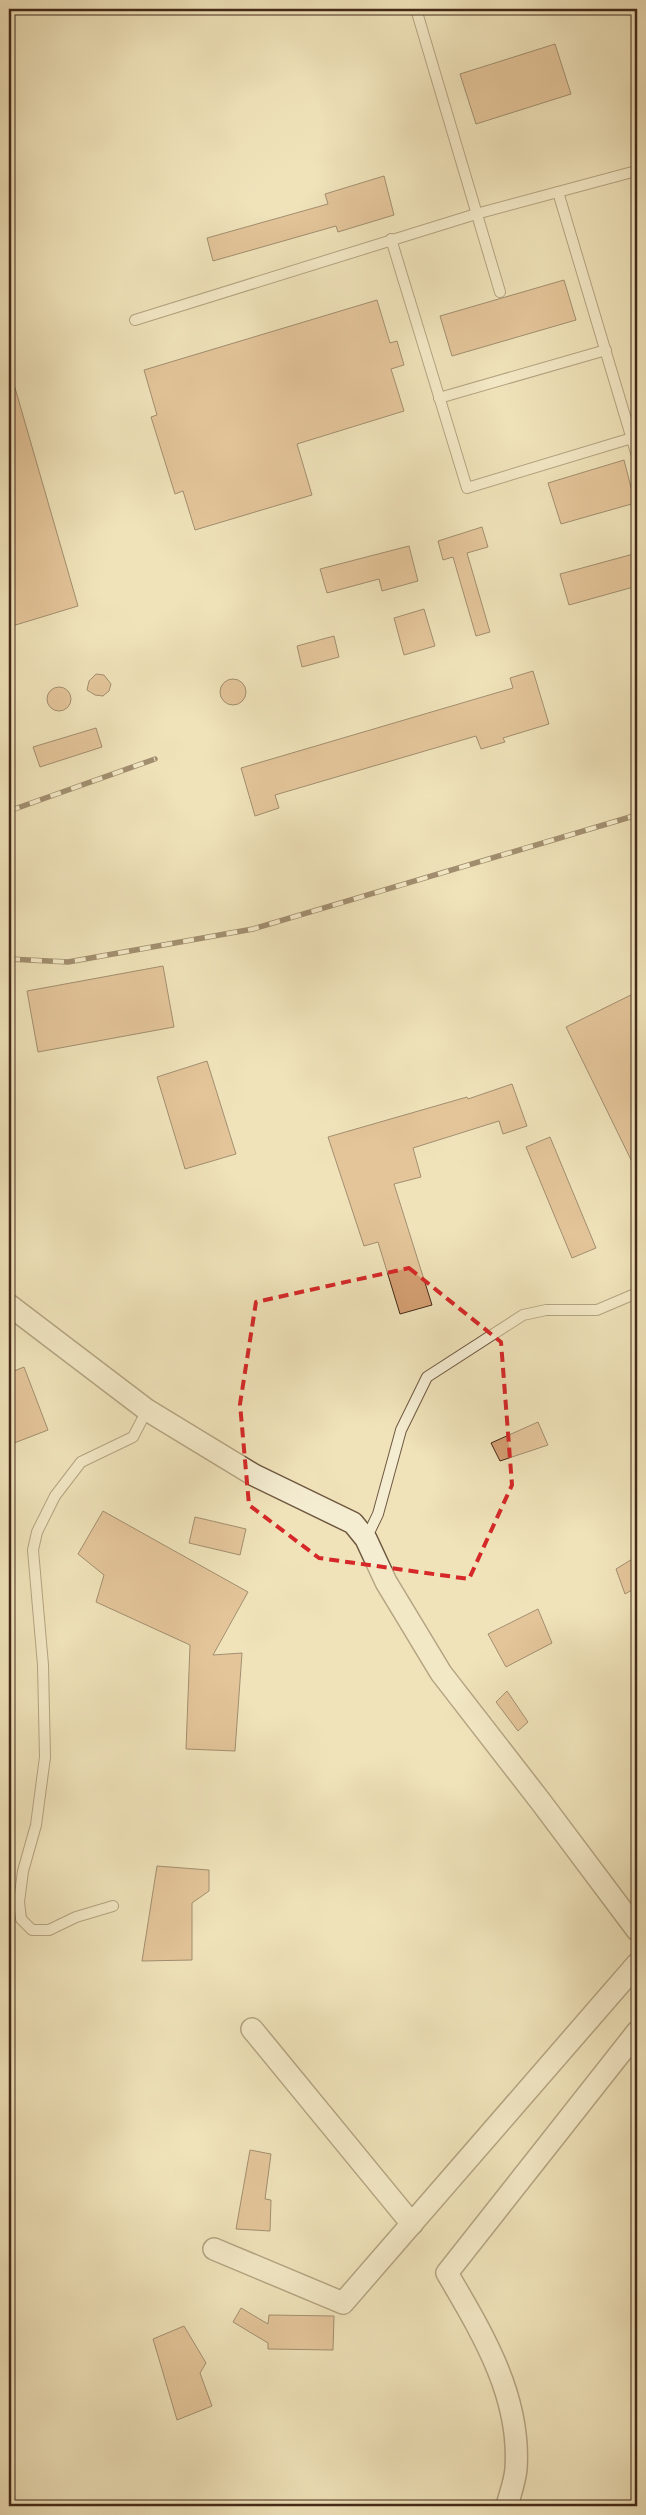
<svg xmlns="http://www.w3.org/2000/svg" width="646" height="2515" font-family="'EB Garamond',serif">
	<rect width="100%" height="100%" fill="#f0e3ba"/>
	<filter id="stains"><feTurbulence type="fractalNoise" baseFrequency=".004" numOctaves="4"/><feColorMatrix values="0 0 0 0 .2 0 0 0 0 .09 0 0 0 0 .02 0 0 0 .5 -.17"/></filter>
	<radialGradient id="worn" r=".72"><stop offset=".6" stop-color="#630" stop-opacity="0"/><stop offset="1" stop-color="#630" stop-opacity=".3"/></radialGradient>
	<g fill="#d49f73" stroke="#432918">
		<polygon points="555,44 571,94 476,124 460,74"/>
		<polygon points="384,176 394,215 338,232 336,226 213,261 207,238 328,204 325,194"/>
		<polygon points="564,280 576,320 452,356 440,316"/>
		<polygon points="377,300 390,343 397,341 404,365 391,369 404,411 297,444 312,495 195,530 183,491 175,494 151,417 157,415 144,370"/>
		<polygon points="13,381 78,606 9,627 9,382"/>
		<polygon points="624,460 635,503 561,524 548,483"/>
		<polygon points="482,527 488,547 467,553 490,632 476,636 453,557 443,560 438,541"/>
		<polygon points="409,546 418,581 382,591 379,579 327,593 320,569"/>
		<polygon points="637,553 637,586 569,605 560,574"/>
		<polygon points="424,609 435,646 404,655 394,618"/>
		<polygon points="334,636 339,657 302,667 297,646"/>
		<polygon points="533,671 549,724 503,738 505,742 481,749 476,736 275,795 279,808 255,816 241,768 513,688 510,678"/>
		<polygon points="96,674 104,675 111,684 109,691 103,696 95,695 87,690 89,681"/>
		<circle cx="233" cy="692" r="13"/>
		<circle cx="59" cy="699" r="12"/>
		<polygon points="96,728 102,747 40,767 33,747"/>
		<polygon points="163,966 174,1027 38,1052 27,991"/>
		<polygon points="637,992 637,1172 566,1027"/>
		<polygon points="207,1061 236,1154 185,1169 157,1077"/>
		<polygon points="512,1084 527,1126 503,1134 499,1121 413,1148 421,1177 394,1184 432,1305 400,1314 378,1242 364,1246 328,1137 467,1097 468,1099"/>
		<polygon points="550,1137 596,1248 572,1258 526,1147"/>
		<polygon points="24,1367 48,1430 9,1445 9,1373"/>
		<polygon points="538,1422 548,1445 500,1461 491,1443"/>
		<polygon points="103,1511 248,1592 213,1655 242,1653 235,1751 186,1749 190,1645 96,1602 104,1575 78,1554"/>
		<polygon points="195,1517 246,1529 240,1555 189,1543"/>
		<polygon points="634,1558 637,1566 637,1587 625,1594 616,1569"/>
		<polygon points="538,1609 552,1643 506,1667 488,1634"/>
		<polygon points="507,1691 528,1722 518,1731 496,1702"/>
		<polygon points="157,1866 209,1870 209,1891 192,1903 192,1960 142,1961"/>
		<polygon points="250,2150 271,2154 265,2199 271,2200 270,2231 236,2229"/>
		<polygon points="241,2308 268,2324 269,2315 334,2316 333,2350 268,2349 268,2343 233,2322"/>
		<polygon points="184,2326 206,2363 200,2373 212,2406 177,2420 153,2339"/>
	</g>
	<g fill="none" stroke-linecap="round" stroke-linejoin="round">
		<g stroke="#6e5840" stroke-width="12">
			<g id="lane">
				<polyline points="416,9 500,292"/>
				<polyline points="558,192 637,456"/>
				<polyline points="391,239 467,488 632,438"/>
				<polyline points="135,320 476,214 636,171"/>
				<polyline points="439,398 606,350"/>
				<polyline points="366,1539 378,1514 401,1430 427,1377 523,1315 546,1310 597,1310 637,1293"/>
				<polyline points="113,1906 76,1917 49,1930 32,1930 21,1919 19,1902 23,1871 36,1825 45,1757 43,1665 33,1550 37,1532 55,1496 81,1462 133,1437 147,1410"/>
			</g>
		</g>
		<g stroke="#6e5840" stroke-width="24">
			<g id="street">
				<polyline points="9,1305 147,1410 254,1475 353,1523 366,1539 386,1582 441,1673 541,1802 637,1930"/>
				<polyline points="252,2029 412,2224"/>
				<polyline points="214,2249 343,2303 637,1964"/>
				<path d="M507,2506C510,2494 515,2481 516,2469C521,2396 482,2333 447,2273L637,2032"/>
			</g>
		</g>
		<use href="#lane" stroke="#f5edd2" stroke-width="10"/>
		<use href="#street" stroke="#f5edd2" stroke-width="21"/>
		<g stroke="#432918" stroke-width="5.5">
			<g id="rail">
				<polyline points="9,811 155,759"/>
				<polyline points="9,959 68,962 253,929 637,815"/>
			</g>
		</g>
		<use href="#rail" stroke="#f5edd2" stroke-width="4" stroke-dasharray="11" stroke-linecap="butt"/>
	</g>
	<path d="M0 0H646V2515H0ZM409,1268L501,1342L512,1485L469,1579L319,1558L249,1505L240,1404L256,1302Z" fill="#f0e3ba" fill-opacity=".55" fill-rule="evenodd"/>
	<path fill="none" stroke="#d62828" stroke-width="4" stroke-dasharray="10 6" stroke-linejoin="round" d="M409,1268L501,1342L512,1485L469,1579L319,1558L249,1505L240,1404L256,1302Z"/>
	<rect width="646" height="2515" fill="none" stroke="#f0e3ba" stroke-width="30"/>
	<rect x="10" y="10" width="626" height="2495" fill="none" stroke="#432918" stroke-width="2.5"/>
	<rect x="15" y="15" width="616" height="2485" fill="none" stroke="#432918"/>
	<rect width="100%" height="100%" filter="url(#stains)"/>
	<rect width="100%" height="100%" fill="url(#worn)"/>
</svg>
